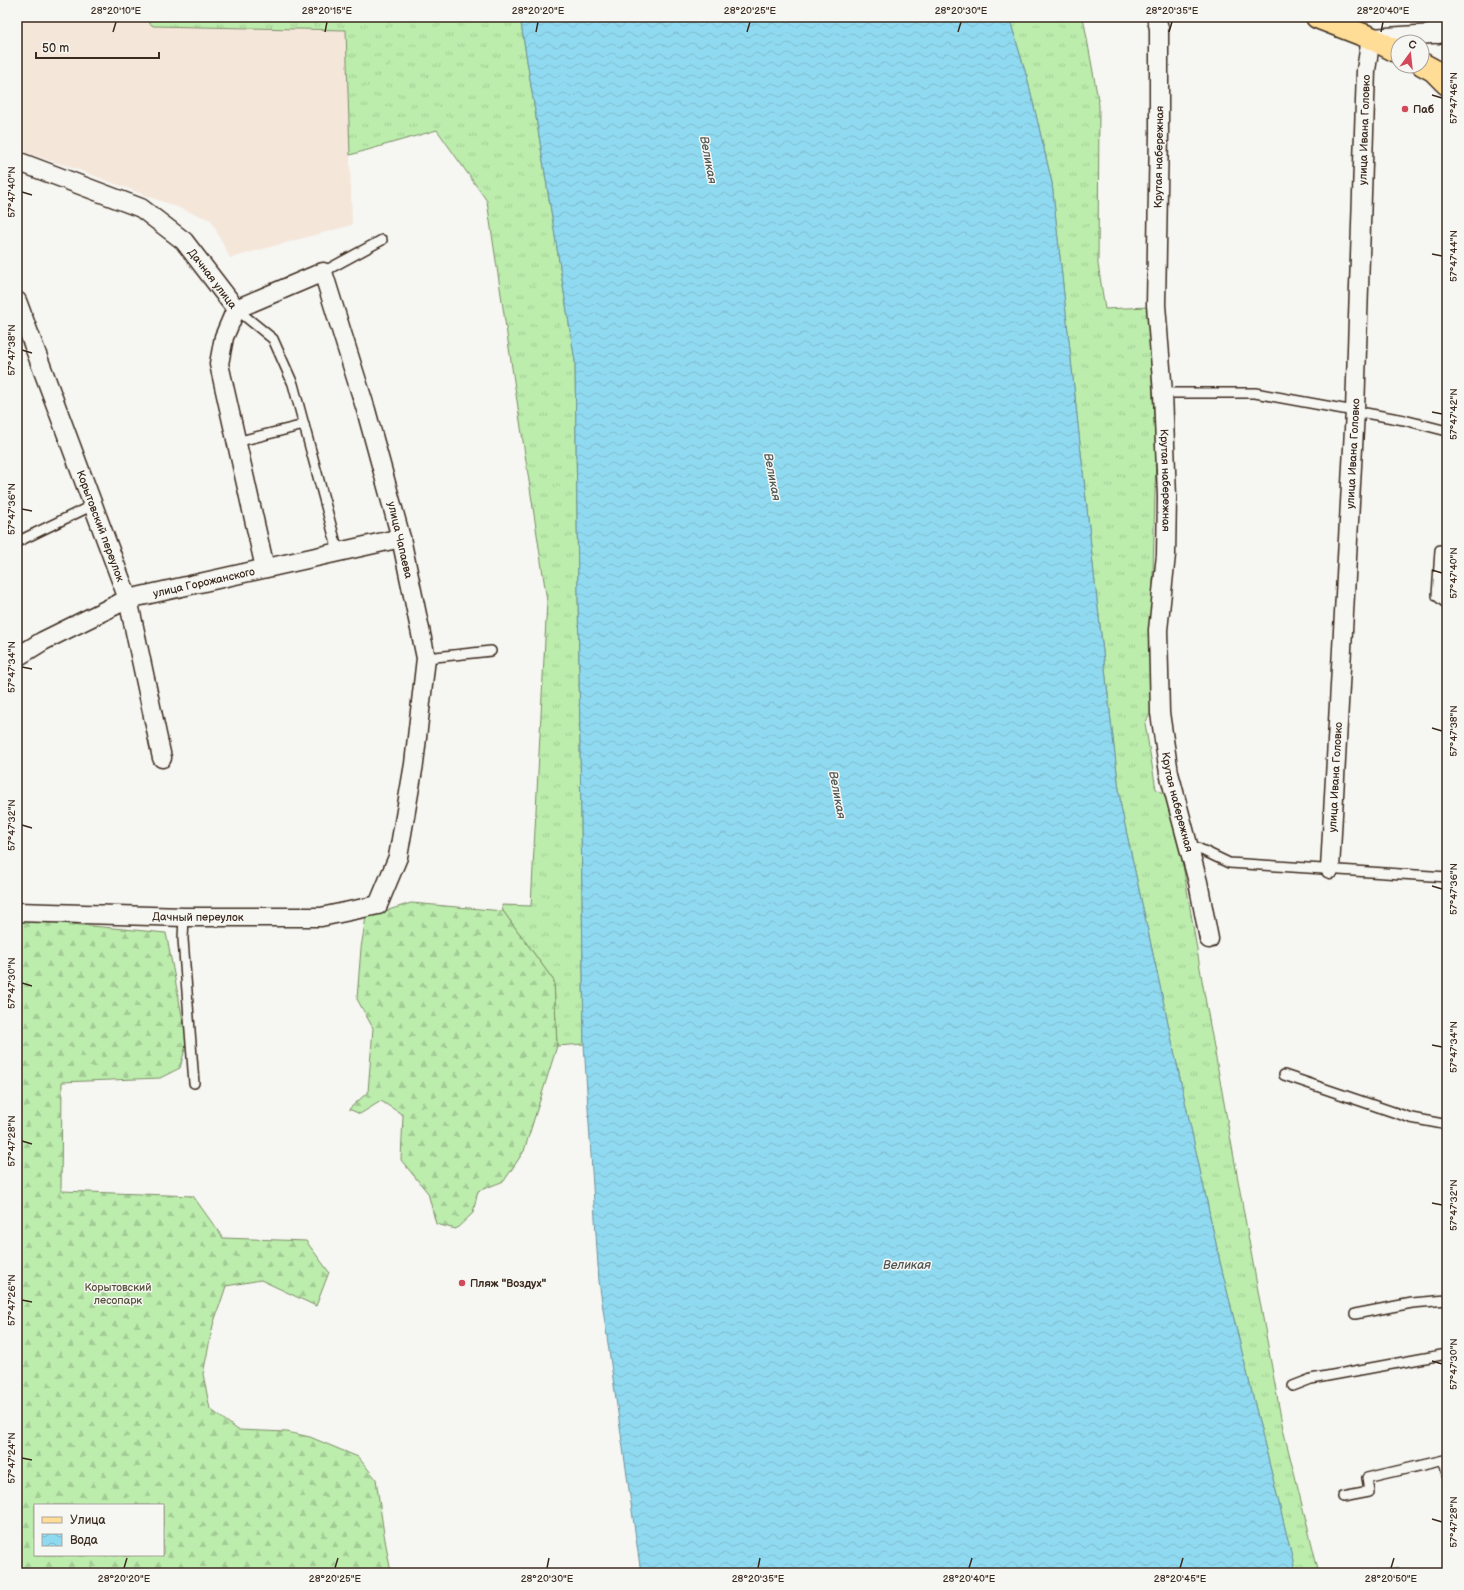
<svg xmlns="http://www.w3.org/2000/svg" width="1464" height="1590" font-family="'Balsamiq Sans',sans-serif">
	<defs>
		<pattern id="grass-tufts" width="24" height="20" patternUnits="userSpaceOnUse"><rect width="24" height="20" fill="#bcedad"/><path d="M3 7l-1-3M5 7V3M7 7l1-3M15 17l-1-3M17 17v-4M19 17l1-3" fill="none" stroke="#a2cb94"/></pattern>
		<pattern id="forest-firs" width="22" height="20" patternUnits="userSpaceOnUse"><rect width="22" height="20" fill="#bcedad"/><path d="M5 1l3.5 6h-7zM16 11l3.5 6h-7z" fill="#a2cb94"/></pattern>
		<pattern id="water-waves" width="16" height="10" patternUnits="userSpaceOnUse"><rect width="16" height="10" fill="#90daf1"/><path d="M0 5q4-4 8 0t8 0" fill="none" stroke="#7dbbce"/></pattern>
	</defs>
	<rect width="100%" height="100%" fill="#f6f6f2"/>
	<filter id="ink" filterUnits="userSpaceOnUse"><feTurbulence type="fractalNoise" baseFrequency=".025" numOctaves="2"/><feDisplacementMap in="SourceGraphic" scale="8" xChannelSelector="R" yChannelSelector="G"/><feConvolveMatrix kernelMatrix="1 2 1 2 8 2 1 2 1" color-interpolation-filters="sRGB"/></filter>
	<g filter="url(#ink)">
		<polygon fill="#f5e6da" points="17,17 142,17 153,26 346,30 352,225 230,258 211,220 71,167 17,150"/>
		<g fill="url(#grass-tufts)" stroke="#7c8c66">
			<polygon points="142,17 520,17 575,361 584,1044 557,1046 554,981 503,911 502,905 531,906 547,601 487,201 437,130 350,155 346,30 153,26"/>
			<polygon points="1009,17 1083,17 1099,105 1098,264 1105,309 1148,307 1156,451 1153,573 1154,708 1145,723 1156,789 1172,799 1204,992 1283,1429 1319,1573 1296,1573 1220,1262 1121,807 1095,583 1052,183 1028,81"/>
			<polygon points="1400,1567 1401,1573 1368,1573"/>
		</g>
		<g fill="url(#forest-firs)" stroke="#7c8c66" fill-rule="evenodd">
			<polygon points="411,903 503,911 554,981 557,1046 524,1151 504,1181 478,1191 473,1213 456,1229 436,1224 428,1193 401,1160 403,1115 381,1101 360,1114 349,1109 368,1092 373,1028 357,999 361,948 366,917"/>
			<path d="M17,919L166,933L187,1041L180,1068L160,1078L62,1082L61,1191L193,1196L223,1238L306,1241L329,1272L316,1306L261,1280L226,1286L213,1325L203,1374L210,1409L238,1430L287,1432L310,1437L358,1457L376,1479L384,1534L391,1573H17ZM35,1505H163V1555H35Z"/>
		</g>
		<polygon fill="url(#water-waves)" stroke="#6e949d" points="520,17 1009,17 1028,81 1052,183 1095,583 1121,807 1220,1262 1296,1573 641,1573 599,1281 584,1044 575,361"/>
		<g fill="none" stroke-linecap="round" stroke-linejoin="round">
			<g stroke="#3b2a1e" stroke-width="12">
				<g id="lane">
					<polyline points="323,272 382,240"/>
					<polyline points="236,309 273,339 293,384 338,551"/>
					<polyline points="1163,393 1255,393 1404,420 1447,431"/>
					<polyline points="236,442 304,425"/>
					<polyline points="17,542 93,505"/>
					<polyline points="1440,550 1437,596 1447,604"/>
					<polyline points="426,658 491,651"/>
					<polyline points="1189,844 1229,863 1447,877"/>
					<polyline points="184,917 183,939 194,1083"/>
					<polyline points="1284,1075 1411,1118 1443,1124 1447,1123"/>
					<polyline points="1355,1314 1412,1303 1447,1300"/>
					<polyline points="1293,1386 1311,1379 1447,1354"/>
					<polyline points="1343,1497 1369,1492 1367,1478 1444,1460 1447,1475"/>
				</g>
			</g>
			<g stroke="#3b2a1e" stroke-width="21">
				<g id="street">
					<path id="s1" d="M1156,17L1159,28V132L1156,305L1163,393L1167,497L1166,555L1158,630L1160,713L1169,773L1198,882L1209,939"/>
					<polyline points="1436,17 1438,34"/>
					<path id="s2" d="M17,161L141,208L184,241L236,309L224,337L219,364L265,568"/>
					<path id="s3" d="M17,301L128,599L162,758"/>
					<path id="s4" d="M17,657L43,641L128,599L401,538"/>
					<path id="s5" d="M1330,869L1355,411L1366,70L1371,38L1447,33"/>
					<path id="s6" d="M17,912L184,917H321L378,905L398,857L414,764L426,658L401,538L366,410L323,272L236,309"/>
				</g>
			</g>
			<g stroke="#3b2a1e" stroke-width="25">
				<g id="primary">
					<polyline points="1317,17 1371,38 1398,52"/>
					<polyline points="1422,64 1433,70 1447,84"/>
				</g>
			</g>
			<use href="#lane" stroke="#f6f6f2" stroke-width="9"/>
			<use href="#street" stroke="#f6f6f2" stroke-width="18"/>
			<use href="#primary" stroke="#ffdd96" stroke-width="22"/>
		</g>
	</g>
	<path fill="none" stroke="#3b2a1e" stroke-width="1.5" d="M113,32L116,22M325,32L327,22M536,32L538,22M747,32L750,22M958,32L961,22M1169,32L1172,22M1381,32L1383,22M1432,95L1442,98M22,192L32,195M1432,254L1442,256M22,350L32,353M1432,412L1442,414M22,509L32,511M1432,570L1442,573M22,667L32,669M1432,728L1442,731M22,825L32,828M1432,886L1442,889M22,983L32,986M1432,1045L1442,1047M22,1141L32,1144M1432,1203L1442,1205M22,1300L32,1302M1432,1361L1442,1364M22,1458L32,1460M1432,1519L1442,1522M124,1568L127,1558M335,1568L338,1558M547,1568L549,1558M758,1568L760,1558M969,1568L972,1558M1180,1568L1183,1558M1391,1568L1394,1558"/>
	<g fill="#d1495b" stroke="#f6f6f2" stroke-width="1.5">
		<circle cx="1405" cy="109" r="4"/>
		<circle cx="462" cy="1283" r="4"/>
	</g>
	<g text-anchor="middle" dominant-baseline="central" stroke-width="3" stroke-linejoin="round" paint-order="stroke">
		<g font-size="11" font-weight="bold" fill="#3b2a1e" stroke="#f6f6f2" text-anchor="start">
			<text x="1413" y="109">Паб</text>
			<text x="470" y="1283">Пляж "Воздух"</text>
		</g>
		<g font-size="11" fill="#3b2a1e" stroke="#f6f6f2">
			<text stroke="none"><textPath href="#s5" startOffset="740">улица Ивана Головко</textPath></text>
			<text transform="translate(1159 157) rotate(-89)">Крутая набережная</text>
			<text stroke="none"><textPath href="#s2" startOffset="234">Дачная улица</textPath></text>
			<text stroke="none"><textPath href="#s5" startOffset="416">улица Ивана Головко</textPath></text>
			<text stroke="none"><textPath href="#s1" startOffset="464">Крутая набережная</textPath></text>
			<text stroke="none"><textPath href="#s3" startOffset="240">Корытовский переулок</textPath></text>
			<text transform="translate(400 540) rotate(77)">улица Чапаева</text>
			<text stroke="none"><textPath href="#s4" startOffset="203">улица Горожанского</textPath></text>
			<text stroke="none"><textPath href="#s5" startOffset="92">улица Ивана Головко</textPath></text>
			<text stroke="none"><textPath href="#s1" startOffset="788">Крутая набережная</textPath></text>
			<text stroke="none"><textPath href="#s6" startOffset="181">Дачный переулок</textPath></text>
		</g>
		<g font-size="11" fill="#55513b" stroke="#f6f6f2">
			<text x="118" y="1287">Корытовский<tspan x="118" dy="13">лесопарк</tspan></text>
		</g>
		<g font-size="12" font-style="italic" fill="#505653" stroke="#f6f6f2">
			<text transform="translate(708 160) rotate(79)">Великая</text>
			<text transform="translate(772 477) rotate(79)">Великая</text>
			<text transform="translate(837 795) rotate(79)">Великая</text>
			<text x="907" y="1265">Великая</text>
		</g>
	</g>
	<rect width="1464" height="1590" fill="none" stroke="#f6f6f2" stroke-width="44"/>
	<rect x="34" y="1504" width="130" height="52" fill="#f6f6f2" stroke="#aba49d"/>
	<rect x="42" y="1517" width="20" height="6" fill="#ffdd96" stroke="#aba49d"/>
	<text x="70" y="1524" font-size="12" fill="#3b2a1e">Улица</text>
	<rect x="42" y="1534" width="20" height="12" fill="url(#water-waves)" stroke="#aba49d"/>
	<text x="70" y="1544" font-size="12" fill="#3b2a1e">Вода</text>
	<g transform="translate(1410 54) rotate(15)"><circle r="19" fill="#f6f6f2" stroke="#aba49d"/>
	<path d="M0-3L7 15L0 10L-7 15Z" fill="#d1495b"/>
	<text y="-6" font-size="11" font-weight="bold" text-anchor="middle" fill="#3b2a1e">С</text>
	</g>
	<path d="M36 52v6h123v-6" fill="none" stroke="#3b2a1e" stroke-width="2"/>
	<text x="42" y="52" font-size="12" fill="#3b2a1e" stroke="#f6f6f2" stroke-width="3" paint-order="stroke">50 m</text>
	<rect x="22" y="22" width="1420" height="1546" fill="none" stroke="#3b2a1e" stroke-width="1.5"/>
	<g font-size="10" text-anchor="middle" fill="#3b2a1e">
		<text x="116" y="14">28°20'10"E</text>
		<text x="327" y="14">28°20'15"E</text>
		<text x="538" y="14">28°20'20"E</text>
		<text x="750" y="14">28°20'25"E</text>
		<text x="961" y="14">28°20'30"E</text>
		<text x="1172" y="14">28°20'35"E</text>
		<text x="1383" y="14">28°20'40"E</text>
		<text transform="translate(1453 98) rotate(-90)" y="4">57°47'46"N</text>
		<text transform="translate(11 192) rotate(-90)" y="4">57°47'40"N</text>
		<text transform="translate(1453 256) rotate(-90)" y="4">57°47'44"N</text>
		<text transform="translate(11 350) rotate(-90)" y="4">57°47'38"N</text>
		<text transform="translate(1453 414) rotate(-90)" y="4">57°47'42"N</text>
		<text transform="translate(11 509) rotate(-90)" y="4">57°47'36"N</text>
		<text transform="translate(1453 573) rotate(-90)" y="4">57°47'40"N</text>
		<text transform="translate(11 667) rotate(-90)" y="4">57°47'34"N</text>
		<text transform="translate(1453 731) rotate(-90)" y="4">57°47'38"N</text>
		<text transform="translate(11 825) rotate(-90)" y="4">57°47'32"N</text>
		<text transform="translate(1453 889) rotate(-90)" y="4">57°47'36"N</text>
		<text transform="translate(11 983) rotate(-90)" y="4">57°47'30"N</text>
		<text transform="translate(1453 1047) rotate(-90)" y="4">57°47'34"N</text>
		<text transform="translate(11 1141) rotate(-90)" y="4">57°47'28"N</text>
		<text transform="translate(1453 1205) rotate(-90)" y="4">57°47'32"N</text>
		<text transform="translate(11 1300) rotate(-90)" y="4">57°47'26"N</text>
		<text transform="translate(1453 1364) rotate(-90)" y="4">57°47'30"N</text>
		<text transform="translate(11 1458) rotate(-90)" y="4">57°47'24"N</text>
		<text transform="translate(1453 1522) rotate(-90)" y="4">57°47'28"N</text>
		<text x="124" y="1582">28°20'20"E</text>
		<text x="335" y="1582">28°20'25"E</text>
		<text x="547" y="1582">28°20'30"E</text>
		<text x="758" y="1582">28°20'35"E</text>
		<text x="969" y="1582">28°20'40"E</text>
		<text x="1180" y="1582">28°20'45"E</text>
		<text x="1391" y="1582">28°20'50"E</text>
	</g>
</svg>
